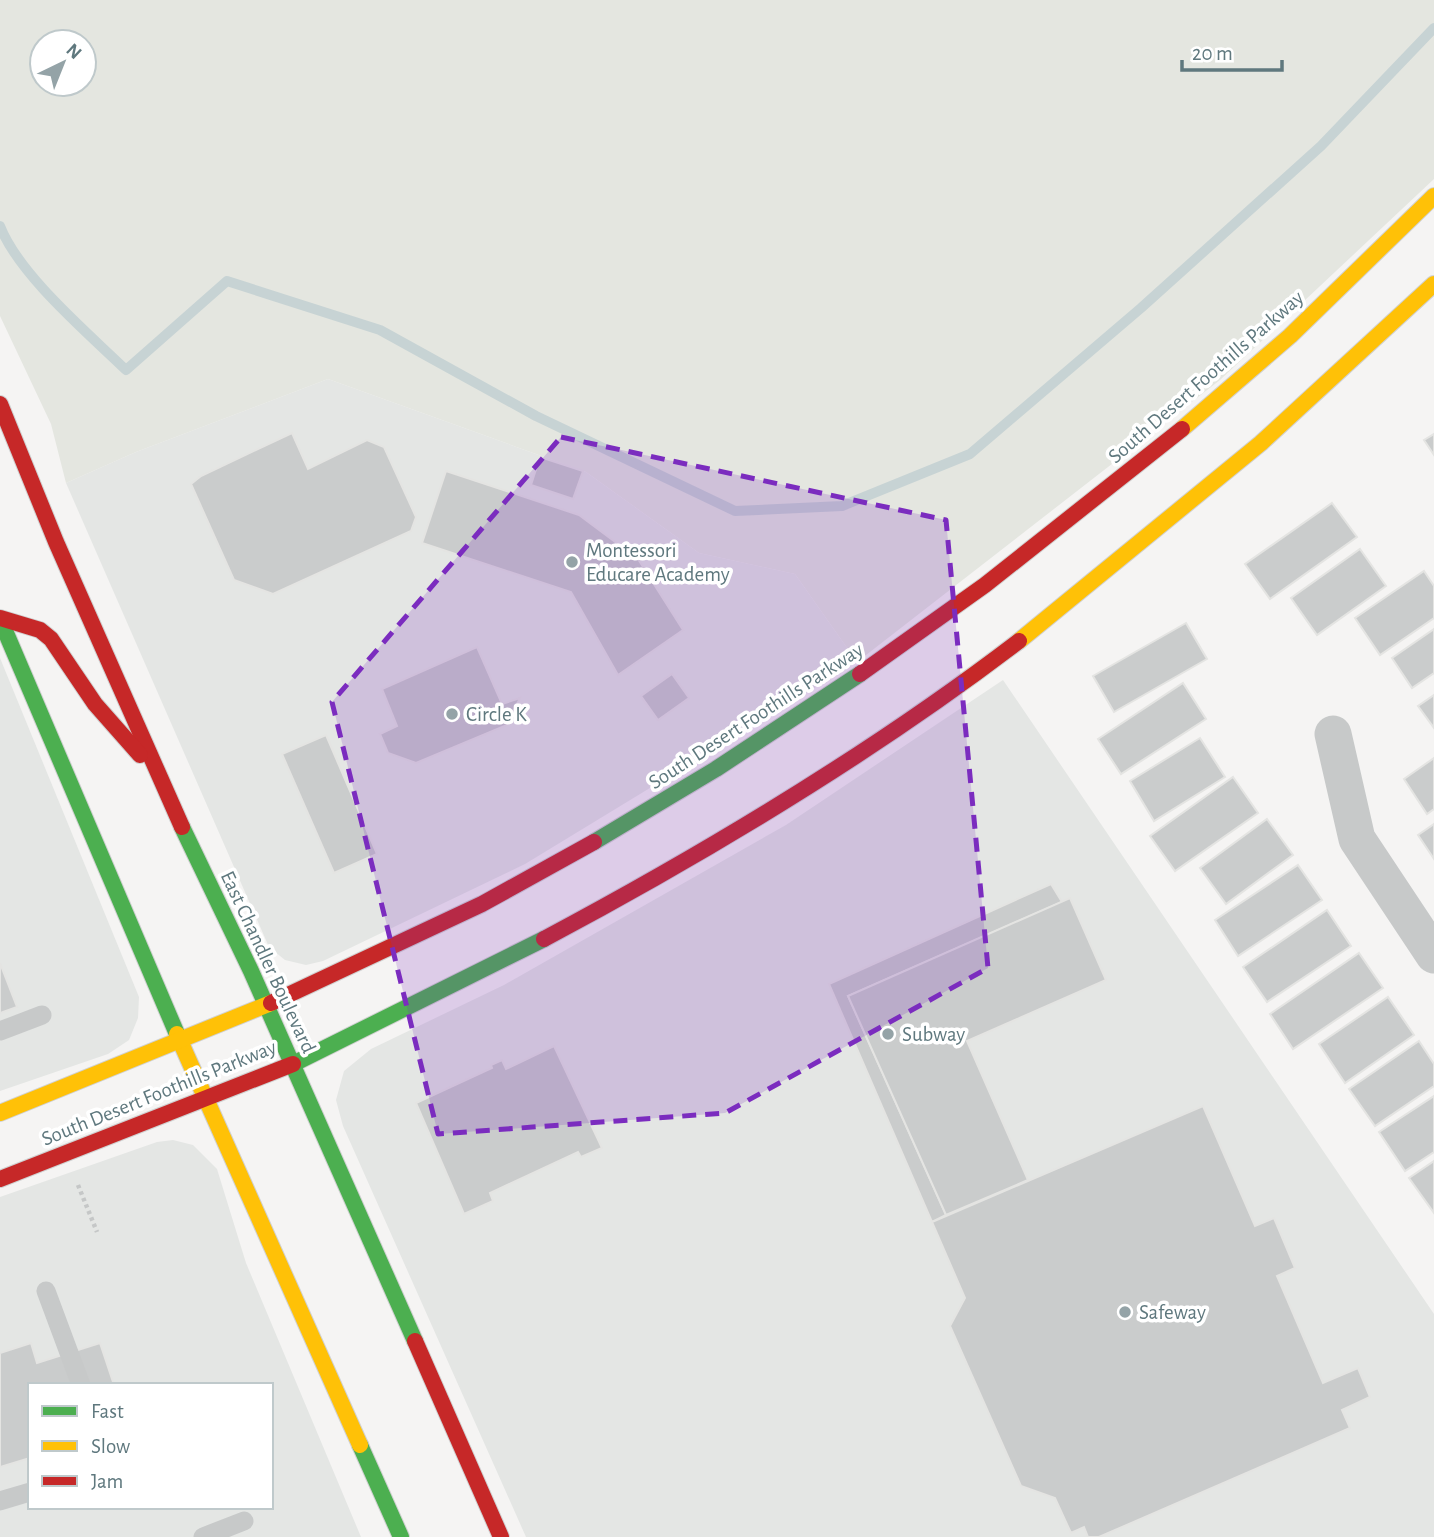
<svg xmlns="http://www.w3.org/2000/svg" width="1434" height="1537" font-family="'Alegreya Sans',sans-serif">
	<rect width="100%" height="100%" fill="#f5f4f3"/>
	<g fill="#e4e6e4" fill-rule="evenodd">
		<polygon points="328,379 586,472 699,553 795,574 857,662 525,864 323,961 306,965 285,960 269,947 66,483 136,452"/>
		<polygon points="0,658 139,997 138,1018 129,1040 108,1054 0,1091"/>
		<polygon points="1003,680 1434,1314 1434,1537 526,1537 343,1126 336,1100 344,1071 371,1049 504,985 786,825"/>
		<path d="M173,1140L193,1145L217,1169L246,1263L361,1537H0V1197L157,1142ZM30,1385H271V1507H30Z"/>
	</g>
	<path fill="#e4e6e0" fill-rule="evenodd" d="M0,0H1434V179L1220,380L857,662L795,574L699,553L586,472L328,379L136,452L66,483L51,424L0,316ZM42,42H84V84H42Z"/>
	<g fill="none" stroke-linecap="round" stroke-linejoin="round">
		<path stroke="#c7d3d4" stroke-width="10" d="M0,226C19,275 88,333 126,370L227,281L380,330L536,416L735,511L842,506L970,454L1141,308L1321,146L1434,28"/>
	</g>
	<g fill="#cacccc" stroke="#e4e4e2" stroke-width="2">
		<polygon points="292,433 308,469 367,440 384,447 416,517 411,531 273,594 234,580 191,484 201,476"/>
		<polygon points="1434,434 1434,455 1424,440"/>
		<polygon points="540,457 583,471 573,499 531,485"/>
		<polygon points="446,471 579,515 638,559 683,630 618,675 571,592 422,543"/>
		<polygon points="1332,503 1357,537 1270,599 1245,564"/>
		<polygon points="1360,549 1386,586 1317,635 1291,598"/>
		<polygon points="1424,571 1434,586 1434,618 1380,655 1355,618"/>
		<polygon points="1186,623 1207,659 1114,712 1093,676"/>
		<polygon points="1434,629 1434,673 1412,688 1392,658"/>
		<polygon points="477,647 502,704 520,698 507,725 416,763 388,753 380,734 397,726 382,689"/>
		<polygon points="672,674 689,698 658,720 641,696"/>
		<polygon points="1183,683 1206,719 1121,774 1098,739"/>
		<polygon points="1434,695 1434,728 1418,706"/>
		<polygon points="326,735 377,854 334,873 282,754"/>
		<polygon points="1200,738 1225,777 1154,821 1130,781"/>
		<polygon points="1434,758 1434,809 1427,814 1404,779"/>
		<polygon points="1233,777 1258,813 1175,871 1150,836"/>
		<polygon points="1267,819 1293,855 1226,904 1200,868"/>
		<polygon points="1434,824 1434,859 1418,835"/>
		<polygon points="1298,865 1322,900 1238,956 1215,920"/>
		<polygon points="1051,884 1062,902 848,996 946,1215 932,1222 829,984"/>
		<polygon points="1070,898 1106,980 967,1041 1028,1180 946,1215 848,996"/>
		<polygon points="1327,910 1351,946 1267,1002 1243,967"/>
		<polygon points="1359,953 1383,988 1293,1049 1270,1014"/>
		<polygon points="0,963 17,1007 0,1013"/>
		<polygon points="1388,997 1414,1035 1345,1083 1319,1044"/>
		<polygon points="1419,1041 1434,1064 1434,1086 1375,1126 1349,1089"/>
		<polygon points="554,1046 602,1148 581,1157 578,1152 490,1193 493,1201 464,1214 416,1103 492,1068 491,1065 502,1060 506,1069"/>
		<polygon points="1434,1096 1434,1152 1405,1171 1379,1132"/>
		<polygon points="1203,1106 1255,1226 1274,1218 1295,1268 1277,1276 1323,1383 1358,1368 1370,1397 1342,1410 1350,1428 1099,1537 1088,1537 1084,1527 1071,1533 1055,1498 1021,1486 950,1326 965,1298 932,1222"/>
		<polygon points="1434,1161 1434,1213 1409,1178"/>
		<polygon points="31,1343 37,1363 100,1343 114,1385 30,1385 30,1458 0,1467 0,1353"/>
	</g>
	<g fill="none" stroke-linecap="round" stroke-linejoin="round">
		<g stroke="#d0d1d1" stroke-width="18">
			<g id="fast">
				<polyline points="0,619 177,1034"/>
				<polyline points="182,827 251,971 415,1341"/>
				<polyline points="594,842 716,769 860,674"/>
				<polyline points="293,1064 544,939"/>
				<polyline points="360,1445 401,1537"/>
			</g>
		</g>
		<g stroke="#d0d1d1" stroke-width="18">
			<g id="slow">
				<polyline points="1182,429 1290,336 1434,196"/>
				<polyline points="1019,641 1261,443 1434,284"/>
				<polyline points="177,1034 360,1445"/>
				<polyline points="0,1113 271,1003"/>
			</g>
		</g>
		<g stroke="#d0d1d1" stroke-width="18">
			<g id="jam">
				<polyline points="0,404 56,542 182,827"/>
				<polyline points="0,618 40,630 51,639 95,704 140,755"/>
				<polyline points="860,674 985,585 1182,429"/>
				<path d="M544,939C709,851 871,754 1019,641"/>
				<polyline points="271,1003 482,904 594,842"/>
				<polyline points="0,1179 293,1064"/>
				<polyline points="415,1341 501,1537"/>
			</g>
		</g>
		<polyline stroke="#c5c7c7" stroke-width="4.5" stroke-dasharray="3.5 3.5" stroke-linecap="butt" points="78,1185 97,1232"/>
		<g stroke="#c7c9c9" stroke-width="19">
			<polyline points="0,1031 42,1015"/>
			<polyline points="46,1291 81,1385"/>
			<polyline points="0,1501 30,1492"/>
			<polyline points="203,1537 244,1521"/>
		</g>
		<polyline stroke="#c7c9c9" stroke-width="37" points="1333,734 1357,839 1434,955"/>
		<use href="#fast" stroke="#4caf50" stroke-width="16"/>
		<use href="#slow" stroke="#ffc107" stroke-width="16"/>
		<use href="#jam" stroke="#c62828" stroke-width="16"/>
	</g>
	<path fill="#7b2cbf" fill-opacity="0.2" stroke="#7b2cbf" stroke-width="5" stroke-dasharray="14 9" stroke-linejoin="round" d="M561,437L946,520L988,968L725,1113L438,1134L332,702Z"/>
	<g fill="#94a3a7" stroke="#fff" stroke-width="2.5">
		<circle cx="572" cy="562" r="7"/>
		<circle cx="452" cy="714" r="7"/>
		<circle cx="888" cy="1034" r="7"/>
		<circle cx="1125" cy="1312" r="7"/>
	</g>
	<g text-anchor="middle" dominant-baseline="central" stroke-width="7" stroke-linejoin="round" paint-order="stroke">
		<g font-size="21" fill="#5f787e" stroke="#fff">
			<text transform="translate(1206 377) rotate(-41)">South Desert Foothills Parkway</text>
			<text transform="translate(756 716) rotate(-33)">South Desert Foothills Parkway</text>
			<text transform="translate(268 962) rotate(65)">East Chandler Boulevard</text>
			<text transform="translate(159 1093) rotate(-22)">South Desert Foothills Parkway</text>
		</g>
		<g font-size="21" fill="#5f787e" stroke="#fff" text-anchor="start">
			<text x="586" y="550">Montessori<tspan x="586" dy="24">Educare Academy</tspan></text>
			<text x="466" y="714">Circle K</text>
			<text x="902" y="1034">Subway</text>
			<text x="1139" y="1312">Safeway</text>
		</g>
	</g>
	<rect x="28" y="1383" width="245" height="126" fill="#ffffff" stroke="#bfc9cb" stroke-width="2"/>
	<rect x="42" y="1406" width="35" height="10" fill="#4caf50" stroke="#bfc9cb" stroke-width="2"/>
	<text x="91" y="1418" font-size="21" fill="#5f787e">Fast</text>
	<rect x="42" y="1441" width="35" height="10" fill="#ffc107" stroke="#bfc9cb" stroke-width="2"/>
	<text x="91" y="1453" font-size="21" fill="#5f787e">Slow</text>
	<rect x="42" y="1476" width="35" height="10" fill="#c62828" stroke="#bfc9cb" stroke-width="2"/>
	<text x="91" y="1488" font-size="21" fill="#5f787e">Jam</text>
	<g transform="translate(63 63) rotate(43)"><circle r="33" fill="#ffffff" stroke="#bfc9cb" stroke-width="2"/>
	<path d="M0-5L12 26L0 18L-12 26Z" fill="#94a3a7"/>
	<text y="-10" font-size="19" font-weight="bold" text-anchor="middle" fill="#5f787e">N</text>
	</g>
	<path d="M1182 60v10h100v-10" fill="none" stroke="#5f787e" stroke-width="3.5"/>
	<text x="1192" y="60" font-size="21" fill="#5f787e" stroke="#ffffff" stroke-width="5" paint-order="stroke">20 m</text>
</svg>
